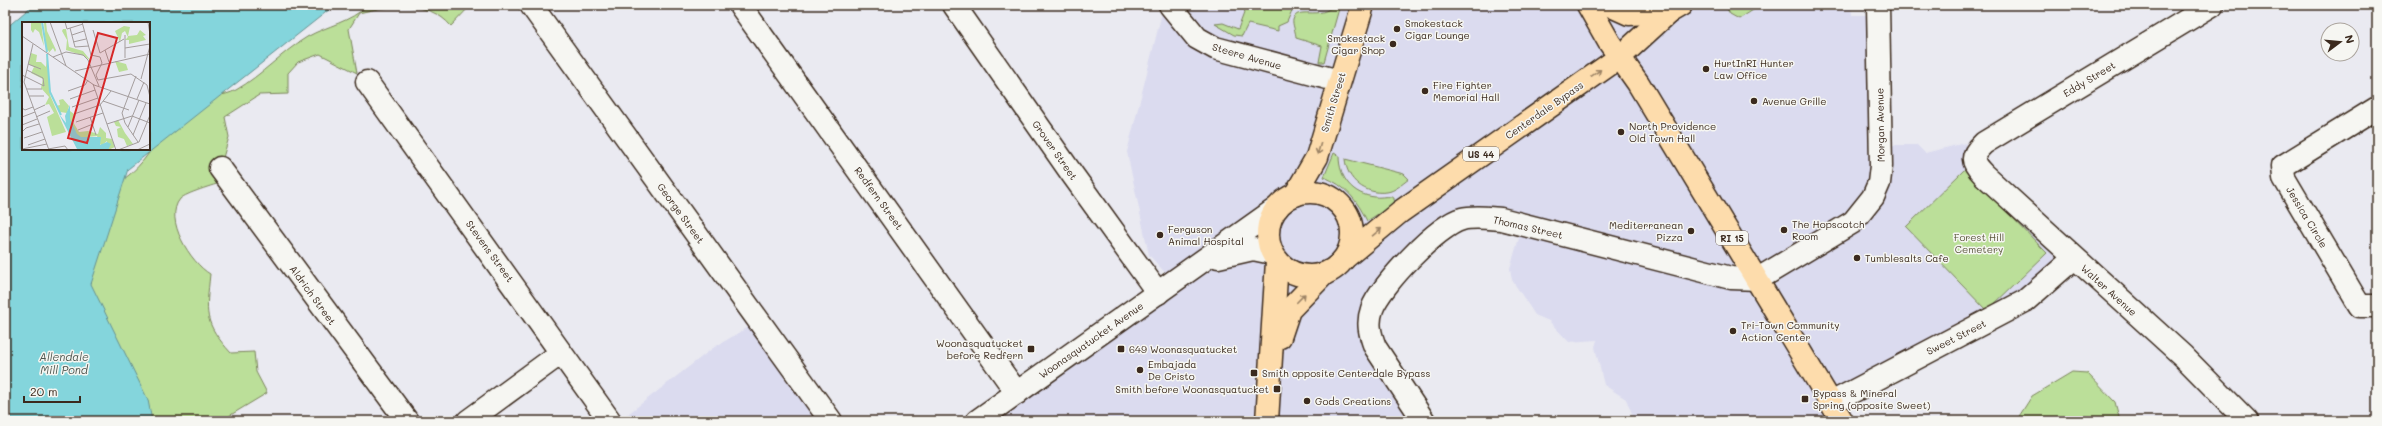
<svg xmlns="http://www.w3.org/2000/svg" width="2382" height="426" font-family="Mali,sans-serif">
	<rect width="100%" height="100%" fill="#eaeaf1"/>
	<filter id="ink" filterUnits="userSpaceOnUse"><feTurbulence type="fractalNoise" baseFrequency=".025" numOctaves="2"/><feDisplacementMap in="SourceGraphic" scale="8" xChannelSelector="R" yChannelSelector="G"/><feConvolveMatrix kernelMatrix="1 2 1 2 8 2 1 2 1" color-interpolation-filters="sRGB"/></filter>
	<g filter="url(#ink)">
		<g fill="#dbdbef">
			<polygon points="1164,5 1739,5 1730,13 1739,19 1761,5 1851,5 1852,15 1870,15 1875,145 1917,145 1925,153 1965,143 1968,152 2061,258 2029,293 1884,366 1833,421 1635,421 1626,399 1604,385 1595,347 1597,340 1569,342 1549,321 1535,315 1512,280 1510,268 1522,228 1468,218 1368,310 1414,421 978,421 1170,278 1149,255 1127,152"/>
			<polygon points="752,325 827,421 619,421 713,348"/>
		</g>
		<g fill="#bbdf99" stroke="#7b845c">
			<path d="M368,5H471L451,26C429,0 391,5 359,13L349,29L357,73L320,54L298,62L288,73V94L259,95L225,117L229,137L220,168L223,182C214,185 186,193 180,199C163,219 191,263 210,274C206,314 203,322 231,353L254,352L256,372L267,393L229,416L228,421H145L49,230C75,212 104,196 129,175C155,154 164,118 195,102C208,95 224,97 236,90C262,75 282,52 307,37C328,25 349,23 368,5Z"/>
			<path d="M1247,5H1325C1315,10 1304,5 1293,8L1287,22L1278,26V31L1248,24L1242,36L1234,35L1215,24L1223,23L1238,29Z"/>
			<path d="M1334,5H1340L1324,62H1319L1322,46L1296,38C1296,32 1292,24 1293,20C1297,5 1320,21 1334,5Z"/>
			<polygon points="1725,5 1761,5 1739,19 1730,14"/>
			<path d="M1334,153L1339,156C1339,178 1353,195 1375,197C1382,198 1388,195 1394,198V204L1367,221C1357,200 1346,186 1324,177Z"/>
			<path d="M1345,159L1404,174L1409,179C1402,184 1395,191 1387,192C1365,195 1347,180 1345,159Z"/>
			<polygon points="1965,169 2047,253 1987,311 1906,227"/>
			<polygon points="2072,372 2087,373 2115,402 2120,421 2005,421 2018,418 2032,396"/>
		</g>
		<path fill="#84d5dc" stroke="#679190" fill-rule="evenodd" d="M33,5H335L128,169L91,284L148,400L152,421H5V29ZM23,23H149V149H23Z"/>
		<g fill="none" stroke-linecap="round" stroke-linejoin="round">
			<g stroke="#3b2a1e" stroke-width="25">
				<g id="minor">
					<polyline points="531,5 831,421"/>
					<polyline points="740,5 1017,393"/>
					<polyline points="954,5 1072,174 1158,293"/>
					<polyline points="1170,5 1197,38 1215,48 1339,81"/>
					<path d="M2212,5L1984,143C1970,156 1971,162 1984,175L2183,356L2247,421"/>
					<polyline points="367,82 610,421"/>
					<polyline points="2377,108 2283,166 2284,178 2355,298 2360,306 2377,306"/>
					<polyline points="220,168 407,421"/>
					<polyline points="1218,257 1253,249 1272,253"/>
					<polyline points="1831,403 2025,301 2073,259"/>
					<polyline points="468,421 561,353"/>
					<polyline points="977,421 1277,208"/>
					<path d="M1424,421L1375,347C1370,334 1367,323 1372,309C1380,286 1438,225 1462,219C1474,216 1488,218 1501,219L1731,278L1758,279L1853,222L1873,197L1879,183L1881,166L1878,5"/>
				</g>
			</g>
			<g stroke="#3b2a1e" stroke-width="25">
				<g id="major">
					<polyline points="1588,5 1609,42 1638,83 1842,421"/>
					<polyline points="1609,5 1629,14 1669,12"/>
					<circle cx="1310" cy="234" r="42"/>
					<polyline points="1295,195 1317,157 1363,5"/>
					<polyline points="1347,256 1400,212 1620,57 1669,12 1681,5"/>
					<polyline points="1280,337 1289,310 1323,275"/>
					<polyline points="1267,421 1277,261"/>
				</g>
			</g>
			<use href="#minor" stroke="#f6f6f2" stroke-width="22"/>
			<use href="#major" stroke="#fddcac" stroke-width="22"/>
		</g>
		<defs><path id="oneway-shaft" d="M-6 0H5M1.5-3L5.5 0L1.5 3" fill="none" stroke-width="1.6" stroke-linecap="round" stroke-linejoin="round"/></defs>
		<g stroke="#9c8365">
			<use href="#oneway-shaft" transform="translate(1596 73) rotate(-35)"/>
			<use href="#oneway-shaft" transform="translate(1319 149) rotate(106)"/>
			<use href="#oneway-shaft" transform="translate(1377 232) rotate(-40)"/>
			<use href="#oneway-shaft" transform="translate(1301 298) rotate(-46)"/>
		</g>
	</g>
	<g fill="#3b2a1e" stroke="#f6f6f2" stroke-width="1.5">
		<circle cx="1397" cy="29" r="4"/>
		<circle cx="1393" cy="44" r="4"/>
		<circle cx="1706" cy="69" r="4"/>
		<circle cx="1425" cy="91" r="4"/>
		<circle cx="1754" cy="101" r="4"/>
		<circle cx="1621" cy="132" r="4"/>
		<circle cx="1784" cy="230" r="4"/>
		<circle cx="1691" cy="231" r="4"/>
		<circle cx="1160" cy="235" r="4"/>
		<circle cx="1857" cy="258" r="4"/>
		<circle cx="1733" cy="331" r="4"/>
		<rect x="1027" y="345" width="8" height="8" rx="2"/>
		<rect x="1117" y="345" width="8" height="8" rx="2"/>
		<circle cx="1140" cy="370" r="4"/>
		<rect x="1250" y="369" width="8" height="8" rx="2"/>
		<rect x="1273" y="385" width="8" height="8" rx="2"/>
		<rect x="1801" y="395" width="8" height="8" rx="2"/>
		<circle cx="1307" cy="401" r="4"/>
	</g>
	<g text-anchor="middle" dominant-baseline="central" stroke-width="3" stroke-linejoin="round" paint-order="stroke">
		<g fill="#f6f6f2" stroke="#73675e" stroke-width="1">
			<rect x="1463" y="147" width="36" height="14" rx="3"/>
			<rect x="1716" y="231" width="32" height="14" rx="3"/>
		</g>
		<g font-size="9" font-weight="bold" fill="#3b2a1e">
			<text x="1481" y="154">US 44</text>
			<text x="1732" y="238">RI 15</text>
		</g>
		<g font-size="10" fill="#3b2a1e" stroke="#f6f6f2" text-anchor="start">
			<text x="1405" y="23">Smokestack<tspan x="1405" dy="12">Cigar Lounge</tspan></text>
			<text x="1385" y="38" text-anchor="end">Smokestack<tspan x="1385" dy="12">Cigar Shop</tspan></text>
			<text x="1714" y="63">HurtInRI Hunter<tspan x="1714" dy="12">Law Office</tspan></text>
			<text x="1433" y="85">Fire Fighter<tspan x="1433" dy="12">Memorial Hall</tspan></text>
			<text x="1762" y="101">Avenue Grille</text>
			<text x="1629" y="126">North Providence<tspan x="1629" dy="12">Old Town Hall</tspan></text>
			<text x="1792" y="224">The Hopscotch<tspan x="1792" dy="12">Room</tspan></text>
			<text x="1683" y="225" text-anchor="end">Mediterranean<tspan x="1683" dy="12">Pizza</tspan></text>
			<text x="1168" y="229">Ferguson<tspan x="1168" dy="12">Animal Hospital</tspan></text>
			<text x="1865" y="258">Tumblesalts Cafe</text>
			<text x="1741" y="325">Tri-Town Community<tspan x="1741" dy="12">Action Center</tspan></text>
			<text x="1023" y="343" text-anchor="end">Woonasquatucket<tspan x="1023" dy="12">before Redfern</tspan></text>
			<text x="1129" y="349">649 Woonasquatucket</text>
			<text x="1148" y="364">Embajada<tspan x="1148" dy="12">De Cristo</tspan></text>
			<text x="1262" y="373">Smith opposite Centerdale Bypass</text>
			<text x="1269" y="389" text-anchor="end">Smith before Woonasquatucket</text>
			<text x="1813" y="393">Bypass &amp; Mineral<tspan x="1813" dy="12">Spring (opposite Sweet)</tspan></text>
			<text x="1315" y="401">Gods Creations</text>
		</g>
		<g font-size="10" fill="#3b2a1e" stroke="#f6f6f2">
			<text transform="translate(1247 56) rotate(16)">Steere Avenue</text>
			<text transform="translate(2089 79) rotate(-31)">Eddy Street</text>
			<text transform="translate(1333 102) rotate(-73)">Smith Street</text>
			<text transform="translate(1544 110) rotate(-35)">Centerdale Bypass</text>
			<text transform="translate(1880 125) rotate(-91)">Morgan Avenue</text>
			<text transform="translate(1055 150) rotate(55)">Grover Street</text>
			<text transform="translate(879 198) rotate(54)">Redfern Street</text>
			<text transform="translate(681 213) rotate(54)">George Street</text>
			<text transform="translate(2307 217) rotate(59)">Jessica Circle</text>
			<text transform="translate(1528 227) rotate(13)">Thomas Street</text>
			<text transform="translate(490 251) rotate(54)">Stevens Street</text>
			<text transform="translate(2109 290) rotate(42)">Walter Avenue</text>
			<text transform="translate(313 295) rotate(54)">Aldrich Street</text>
			<text transform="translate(1956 337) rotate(-27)">Sweet Street</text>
			<text transform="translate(1091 340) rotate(-35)">Woonasquatucket Avenue</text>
		</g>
		<g font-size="10" fill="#5b573d" stroke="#f6f6f2">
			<text x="1979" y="237">Forest Hill<tspan x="1979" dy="12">Cemetery</tspan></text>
		</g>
		<g font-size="11" font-style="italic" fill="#4d554e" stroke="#f6f6f2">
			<text x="64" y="356">Allendale<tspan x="64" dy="13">Mill Pond</tspan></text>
		</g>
	</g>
	<g transform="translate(22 22)">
		<rect width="128" height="128" fill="#eaeaf1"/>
		<path d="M9,0H19L22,24L17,10L13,7L11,11L9,8ZM22,0H24L25,9L34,28L33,30L31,26L26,32L27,29L24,28ZM102,4L108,5L106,14L115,13L118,8L124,13L121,14L124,18L107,22V18H103L106,15L103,9L100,11L98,20L93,9ZM41,7H44L47,25L61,29L69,39L62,34L44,28L45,18L40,9ZM9,31L15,33L14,40H19L24,45L25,32L28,73L44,110L30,114L25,95L32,91L27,82L23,83L27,75L19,66L21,57L9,51L12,45L6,42ZM93,39L104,42L106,48L97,50ZM41,77L47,84L45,91L38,90L34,84L38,83L37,78ZM48,89L52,92L51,100L57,110L66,109L76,112L78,105L84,111V116L90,117L93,125L86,128L85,119L79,124L75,114L56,116L46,94ZM96,98L103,111L111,122L105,124L102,117L96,115L95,107L99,105L94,104L92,100Z" fill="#bbdf99"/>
		<path d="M48,83V97L55,112L59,115H79L78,123L85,120L89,122L86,128L55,127L37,92L44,101L43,94Z" fill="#84d5dc"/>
		<path fill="none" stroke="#84d5dc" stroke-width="2" d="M20,0L25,30M25,32L28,70L39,93"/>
		<path fill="none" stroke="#a49d9d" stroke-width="1" d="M28,0L44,44M43,0L45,7L61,2M60,0L69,33L78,35L80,41L74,53L76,58L109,52L125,63L128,75M126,0L128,13M48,6L53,25L67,24M71,8L78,31L102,17M50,13L62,9M103,13V36M0,14L72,63L128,82M51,20L64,17M11,22L2,60L27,128M103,26L128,22M83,28L87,40M31,35L44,30L61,33L66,38L77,64M6,42L19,47M53,49L128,32M0,53L22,64L21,56L5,48M114,54L100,91L103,101L116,120M119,57L128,24M71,62L94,128M5,67H20M46,69L63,63L66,58M7,74H22M48,77L73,68M115,77L122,60M81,79L107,88M50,85L76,76M0,86L3,88L11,85M12,88L23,83M52,92L78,83L89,69M0,95L13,90M14,95L28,89M68,95L74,113M54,100L81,91M85,102L110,94L128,101M0,103L15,97M106,105L117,78M56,108L71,102M0,110L4,106L17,102M111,113L124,81M2,116L20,110M6,123L23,117M0,127L25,122M26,127L43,124L46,128M96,128L117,120L128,93M115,128L128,122"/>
		<path fill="#d62828" fill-opacity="0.15" stroke="#d62828" stroke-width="2" d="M76,11L95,16L65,121L46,116Z"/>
		<rect width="128" height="128" fill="none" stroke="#3b2a1e" stroke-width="2"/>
	</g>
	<rect width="2382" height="426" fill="none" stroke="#f6f6f2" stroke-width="20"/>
	<rect x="10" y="10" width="2362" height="406" fill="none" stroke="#3b2a1e" stroke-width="1.5" filter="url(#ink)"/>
	<g transform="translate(2340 42) rotate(74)"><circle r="19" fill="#f6f6f2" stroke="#aba49d"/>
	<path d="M0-3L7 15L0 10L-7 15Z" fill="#3b2a1e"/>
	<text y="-6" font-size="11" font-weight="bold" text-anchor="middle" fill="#3b2a1e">N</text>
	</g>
	<path d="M24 396v6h56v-6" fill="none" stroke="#3b2a1e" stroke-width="2"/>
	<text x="30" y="396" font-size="12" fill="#3b2a1e" stroke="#f6f6f2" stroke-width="3" paint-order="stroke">20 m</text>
</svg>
